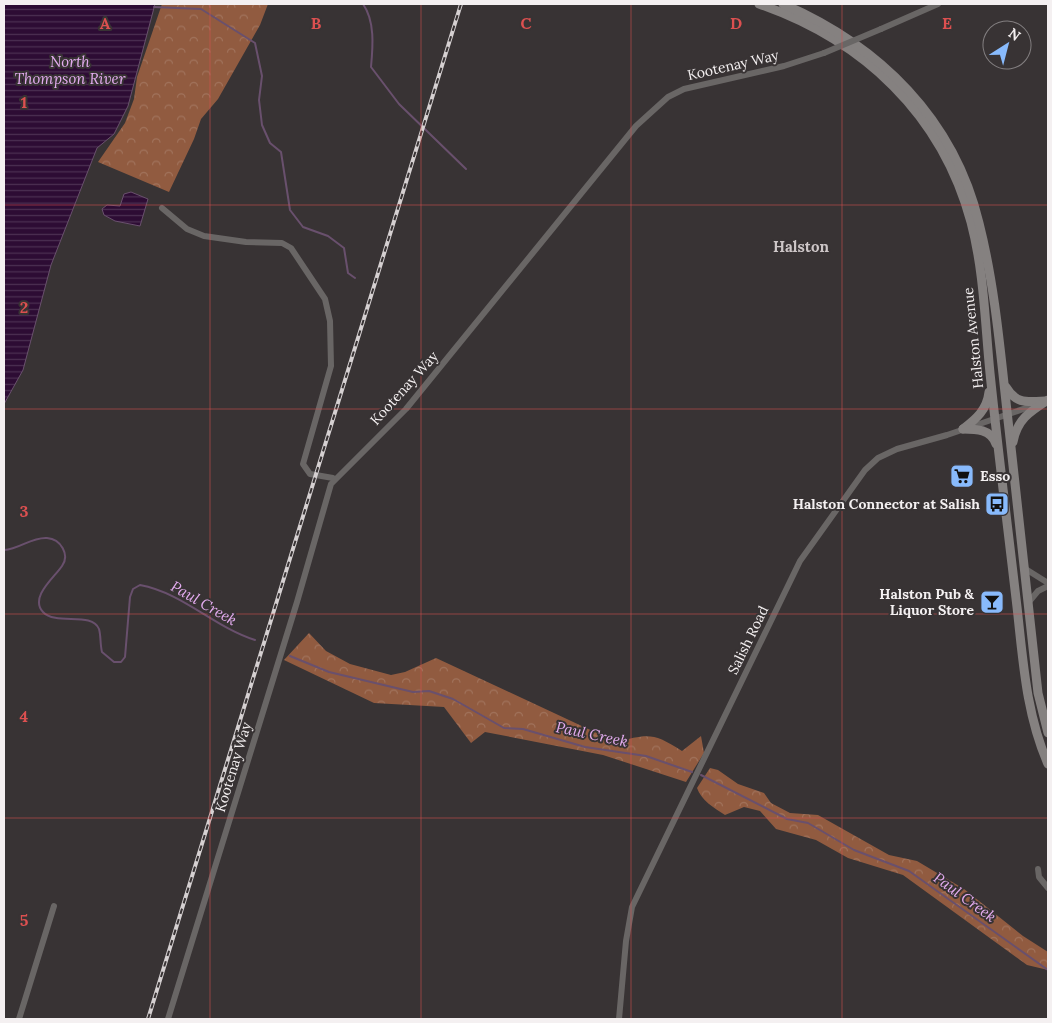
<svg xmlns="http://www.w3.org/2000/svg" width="1052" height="1023" font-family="Lora,serif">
	<defs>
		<pattern id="forest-crowns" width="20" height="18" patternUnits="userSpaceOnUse" patternTransform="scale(1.25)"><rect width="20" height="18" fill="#915b40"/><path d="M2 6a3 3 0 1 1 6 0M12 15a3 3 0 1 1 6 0" fill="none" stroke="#a1735c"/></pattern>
		<pattern id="water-rules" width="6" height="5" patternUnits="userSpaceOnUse" patternTransform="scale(1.25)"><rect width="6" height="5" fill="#2d0c34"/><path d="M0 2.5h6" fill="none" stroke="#4c3052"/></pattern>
	</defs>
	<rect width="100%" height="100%" fill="#383334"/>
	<g fill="url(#forest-crowns)">
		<polygon points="162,4 268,4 260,25 218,99 201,119 194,139 169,192 98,162 125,123 134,99 137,77"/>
		<path d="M309,633L326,651L350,664L391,675L405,672L436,658L616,742C648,734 653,732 682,751L701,736L704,753L686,782L603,755L485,732L471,743L444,707L374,703L284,660Z"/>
		<path d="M710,768L718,770L738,784L764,793L771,803L790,813L818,815L889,855L917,861L964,889L1023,936L1048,952V970L1027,965L903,875L848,858L816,840L776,829L760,811L744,807L725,815C714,808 701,800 697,788Z"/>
	</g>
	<g fill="url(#water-rules)" stroke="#69506d">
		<polygon points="4,4 155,4 128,106 114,134 97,148 51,265 23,370 4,404"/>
		<polygon points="131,192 148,199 140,226 115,221 104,215 102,209 107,205 120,206 124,194"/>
	</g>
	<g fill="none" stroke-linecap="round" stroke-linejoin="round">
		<g stroke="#69506d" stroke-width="2">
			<path d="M363,4C375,21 373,46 371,67L399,104L466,169"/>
			<polyline points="154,7 201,9 255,43 262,76 259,100 262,125 270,143 281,152 290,210 303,227 328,236 344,248 348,273 355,278"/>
			<path d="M4,550C20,549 31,537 47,538C61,539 70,555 62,566C55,577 29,597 43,612C56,626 92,611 99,629C101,636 100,644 102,652L114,662H121L125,657L130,597L133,589L140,585C183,593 214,627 255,640"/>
			<polyline points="290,656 329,672 413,692 429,691 453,699 504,728 523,729 585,747 646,756 692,772"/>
			<polyline points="701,775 787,819 808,823 854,850 909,871 1048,970"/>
		</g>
		<g stroke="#696665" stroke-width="6">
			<polyline points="881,29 938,4"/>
			<polyline points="162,208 187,229 204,236 246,242 282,243 291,248 325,299 330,321 331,366 303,464 310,474 333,478"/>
			<polyline points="1024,568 1048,583"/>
			<polyline points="1028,603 1038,591 1048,586"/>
			<polyline points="1038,869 1039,877 1048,888"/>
			<polyline points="19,1019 54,906"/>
			<polyline points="168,1019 297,602 331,484 406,409 636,126 668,97 684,89 784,66 824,53"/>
			<polyline points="619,1019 626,941 632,907 800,561 865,470 878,458 897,449 947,435 1038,404"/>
		</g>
		<g stroke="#858180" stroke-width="9">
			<path d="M759,4C863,40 942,114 971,222C984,271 985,323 990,373C998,451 1008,529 1017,607C1023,660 1026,714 1048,764"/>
			<path d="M783,4C880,46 954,119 979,223C996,290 1001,360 1009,429C1019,517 1029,605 1038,693L1048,733"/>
			<path d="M1006,387C1016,404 1026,402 1045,401"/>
			<path d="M963,429C976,419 987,410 989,392"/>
			<path d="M963,429C976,429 991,429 996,444"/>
			<path d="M1013,442C1017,420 1029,412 1048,400"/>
		</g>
		<g stroke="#d5d0d1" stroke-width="4">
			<polyline id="rail" points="148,1019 461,4"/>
		</g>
		<use href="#rail" stroke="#383334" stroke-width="2" stroke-dasharray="5.5" stroke-linecap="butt"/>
		<polyline stroke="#696665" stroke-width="6" points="824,53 881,29"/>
	</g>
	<path fill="none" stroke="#dc5050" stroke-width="1" stroke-opacity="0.55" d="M210,4V1019M421,4V1019M631,4V1019M842,4V1019M4,205H1048M4,409H1048M4,614H1048M4,818H1048"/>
	<defs>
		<g id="supermarket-square" transform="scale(1.25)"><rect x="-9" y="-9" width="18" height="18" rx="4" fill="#88bafc" stroke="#383334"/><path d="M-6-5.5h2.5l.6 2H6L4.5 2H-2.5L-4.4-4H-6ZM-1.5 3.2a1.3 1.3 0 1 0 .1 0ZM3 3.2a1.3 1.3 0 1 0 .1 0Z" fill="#111"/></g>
		<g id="bus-square" transform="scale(1.25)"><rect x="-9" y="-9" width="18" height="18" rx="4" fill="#88bafc" stroke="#383334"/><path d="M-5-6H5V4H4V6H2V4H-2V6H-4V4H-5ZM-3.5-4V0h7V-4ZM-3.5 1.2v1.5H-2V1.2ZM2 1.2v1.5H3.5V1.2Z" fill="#111"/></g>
		<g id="bar-square" transform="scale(1.25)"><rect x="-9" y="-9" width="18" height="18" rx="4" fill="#88bafc" stroke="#383334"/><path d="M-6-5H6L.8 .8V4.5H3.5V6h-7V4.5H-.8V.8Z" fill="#111"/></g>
	</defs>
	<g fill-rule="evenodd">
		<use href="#supermarket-square" x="962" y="476"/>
		<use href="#bus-square" x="997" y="504"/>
		<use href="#bar-square" x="992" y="602"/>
	</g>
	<g text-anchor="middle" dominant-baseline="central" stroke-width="4" stroke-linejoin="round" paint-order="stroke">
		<g font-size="14" fill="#f4f0f1" stroke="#383334">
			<text transform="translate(733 65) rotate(-13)">Kootenay Way</text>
			<text transform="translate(973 338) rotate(-96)">Halston Avenue</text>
			<text transform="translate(404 388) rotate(-48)">Kootenay Way</text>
			<text transform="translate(748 640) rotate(-64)">Salish Road</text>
			<text transform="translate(233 767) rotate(-73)">Kootenay Way</text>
		</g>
		<g font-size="14" font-weight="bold" fill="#f4f0f1" stroke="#383334" text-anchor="end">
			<text x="980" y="476" text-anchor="start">Esso</text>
			<text x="980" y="504">Halston Connector at Salish</text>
			<text x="974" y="594">Halston Pub &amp;<tspan x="974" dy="16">Liquor Store</tspan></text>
		</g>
		<g font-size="15" font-style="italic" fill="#e4acf0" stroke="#383334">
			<text x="70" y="61">North<tspan x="70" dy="17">Thompson River</tspan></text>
			<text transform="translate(204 603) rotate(30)">Paul Creek</text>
			<text transform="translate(592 734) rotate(12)">Paul Creek</text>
			<text transform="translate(965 897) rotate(36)">Paul Creek</text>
		</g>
		<g font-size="15" font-weight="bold" fill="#cdc6c7" stroke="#383334">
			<text x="801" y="246">Halston</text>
		</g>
	</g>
	<g font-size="16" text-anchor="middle" font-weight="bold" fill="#dc5050" stroke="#383334" stroke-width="4" stroke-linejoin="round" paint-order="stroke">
		<text x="105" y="29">A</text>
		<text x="316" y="29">B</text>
		<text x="526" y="29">C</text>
		<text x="736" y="29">D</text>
		<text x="947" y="29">E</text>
		<text x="24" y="108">1</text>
		<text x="24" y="313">2</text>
		<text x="24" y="517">3</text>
		<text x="24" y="722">4</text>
		<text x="24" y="926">5</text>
	</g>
	<rect width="1052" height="1023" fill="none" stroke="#f4f0f1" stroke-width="10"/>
	<g transform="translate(1007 45) rotate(36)"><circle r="24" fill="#383334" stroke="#837f80"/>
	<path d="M0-4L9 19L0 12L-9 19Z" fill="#88bafc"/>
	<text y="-8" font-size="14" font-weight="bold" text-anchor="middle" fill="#f4f0f1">N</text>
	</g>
</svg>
